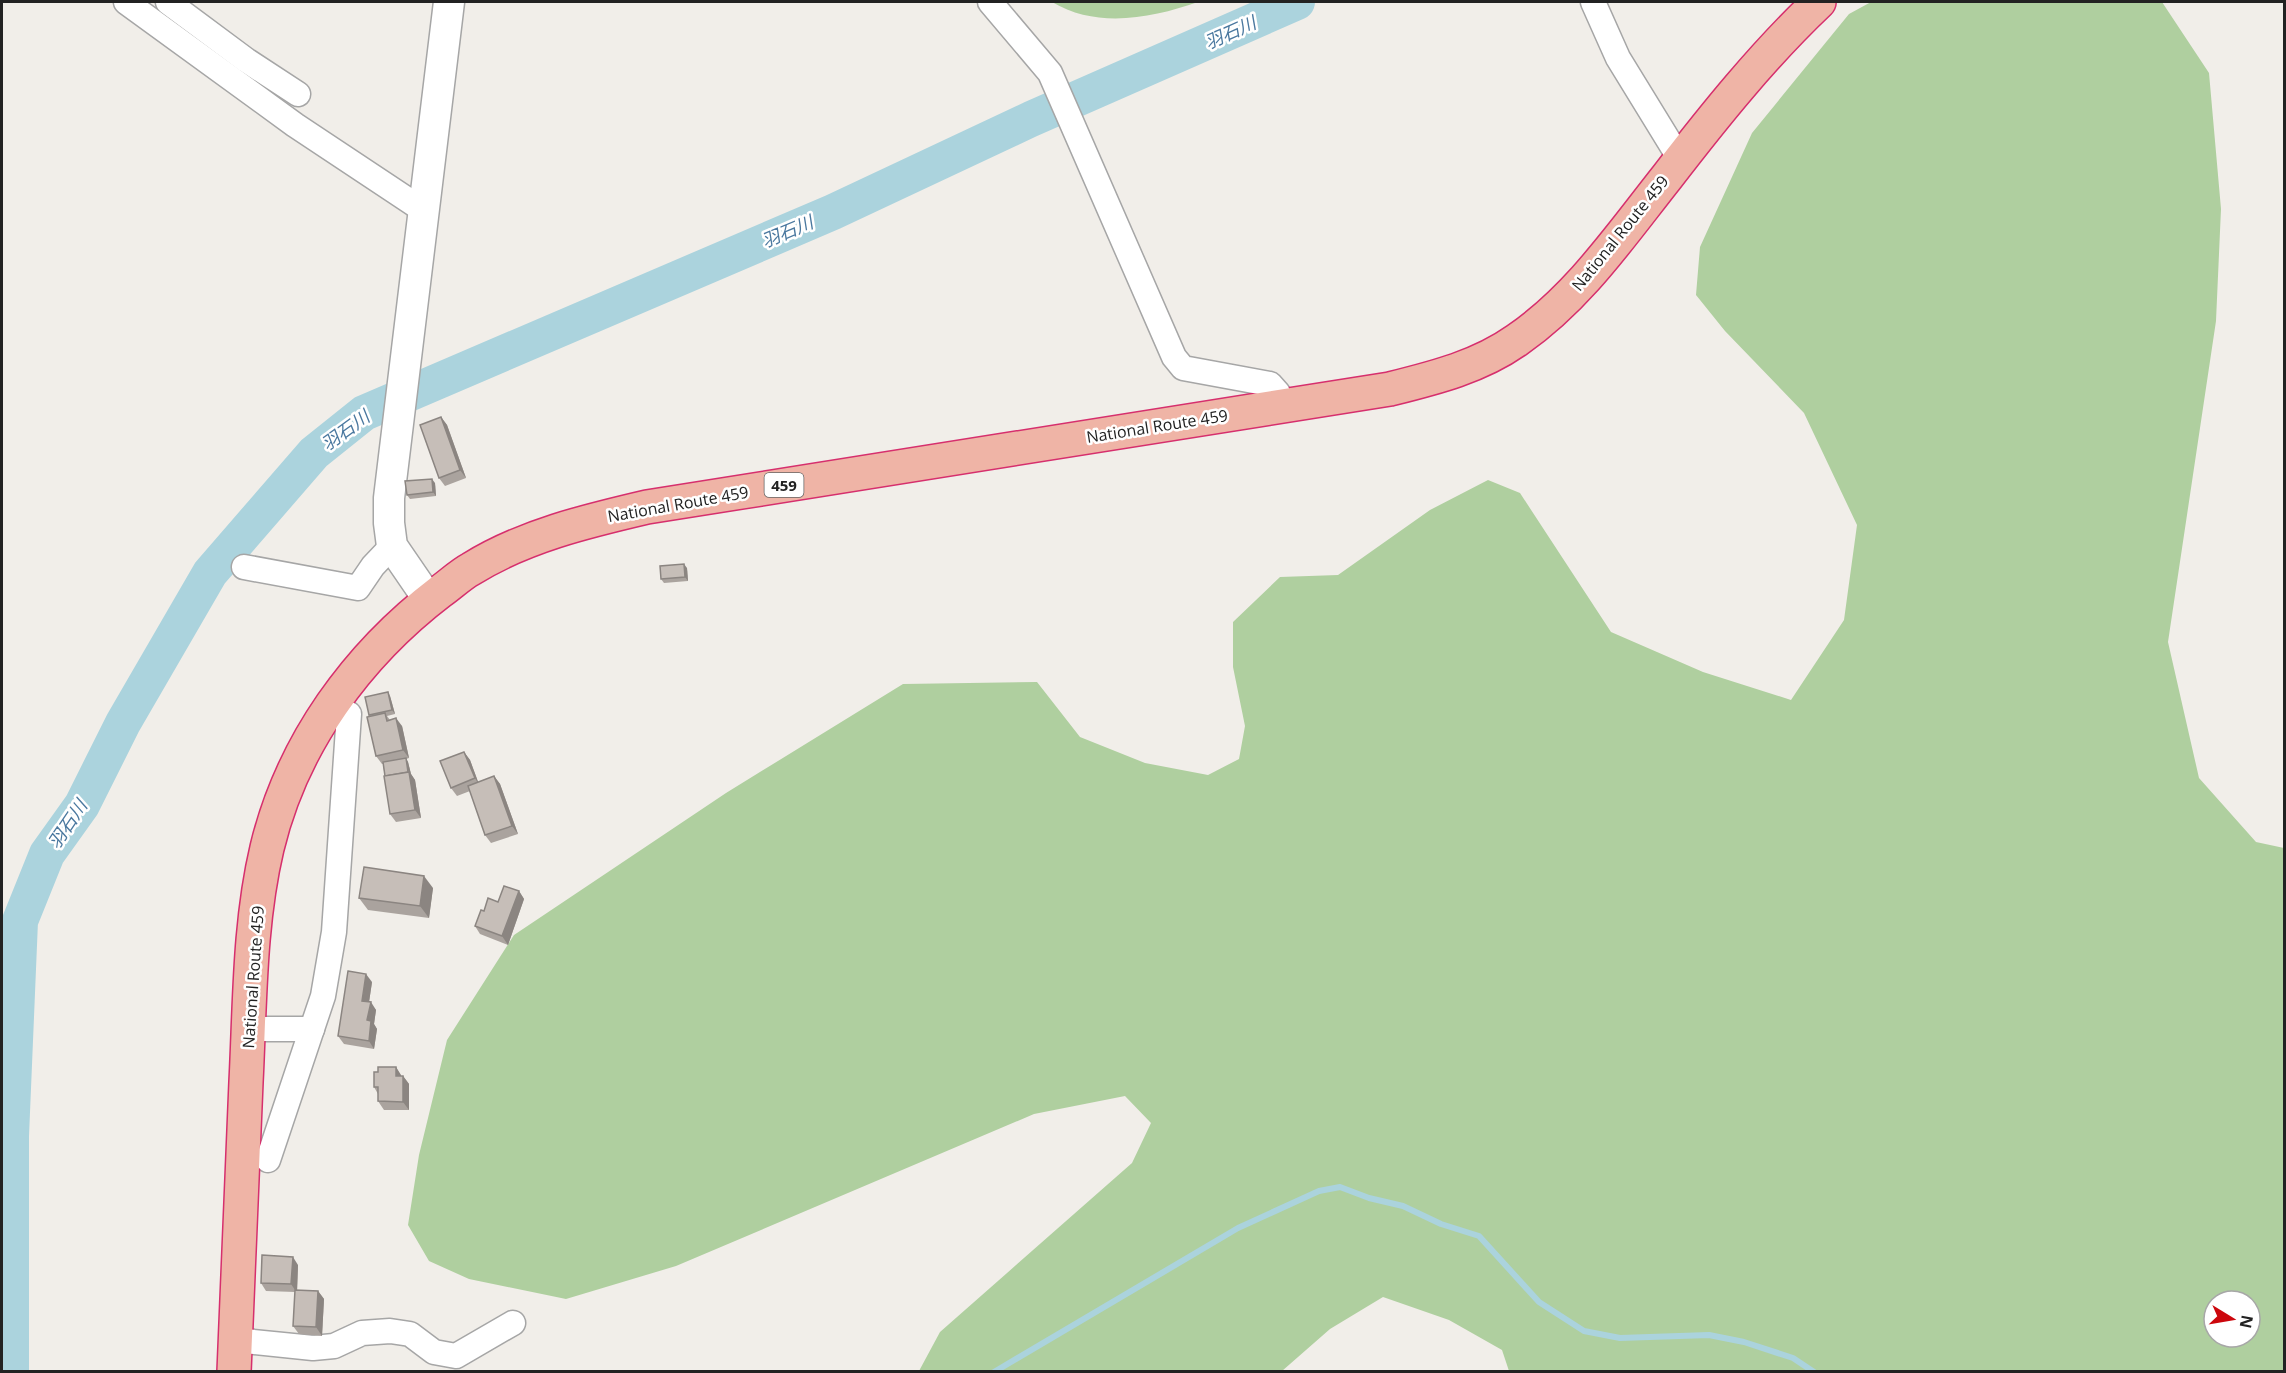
<svg xmlns="http://www.w3.org/2000/svg" width="2286" height="1373" font-family="'Open Sans','Noto Sans JP',sans-serif">
	<rect width="100%" height="100%" fill="#f1eee9"/>
	<g fill="#afcf9f" fill-rule="evenodd">
		<path d="M1052,2H1198C1152,18 1097,29 1052,2Z"/>
		<path d="M1871,2H2162L2209,73L2221,209L2216,321L2168,642L2199,778L2256,842L2284,848V1371H1509L1502,1350L1449,1320L1383,1297L1330,1329L1282,1371H919L940,1332L1132,1163L1151,1123L1125,1096L1034,1114L676,1266L566,1299L469,1279L429,1261L408,1225L419,1155L447,1040L514,935L726,793L903,684L1037,682L1080,737L1145,763L1208,775L1239,759L1245,726L1233,667V622L1280,577L1338,575L1430,510L1488,480L1520,493L1611,632L1703,672L1791,700L1844,620L1857,525L1804,413L1725,331L1696,295L1700,247L1752,133L1849,14ZM2214,1301H2250V1337H2214Z"/>
	</g>
	<g fill="none" stroke-linecap="round" stroke-linejoin="round">
		<polyline stroke="#abd3dd" stroke-width="6" points="994,1372 1238,1228 1319,1191 1340,1187 1369,1198 1403,1206 1441,1224 1479,1236 1539,1302 1584,1331 1620,1338 1709,1335 1744,1342 1793,1358 1814,1372"/>
		<polyline stroke="#abd3dd" stroke-width="36" points="11,1372 11,1136 20,921 47,854 82,805 123,723 210,573 314,453 364,413 833,212 1031,119 1297,2"/>
		<g stroke="#a6a6a6" stroke-width="27">
			<g id="minor">
				<polyline points="126,2 295,125 423,210"/>
				<polyline points="168,2 246,60 298,94"/>
				<polyline points="990,2 1050,73 1174,357 1183,368 1270,384 1278,393 1283,406"/>
				<polyline points="1593,2 1618,58 1680,159"/>
				<polyline points="244,567 358,588 373,566 392,546"/>
				<polyline points="248,1029 312,1029"/>
				<polyline points="268,1160 323,996 334,932 349,714"/>
				<polyline points="235,1340 313,1348 334,1346 362,1333 390,1331 410,1334 434,1352 456,1356 513,1323"/>
			</g>
		</g>
		<g stroke="#a6a6a6" stroke-width="33">
			<polyline id="tertiary" points="429,600 392,546 389,523 389,498 449,2"/>
		</g>
		<g stroke="#d62f6d" stroke-width="36">
			<path id="trunk" d="M234,1372C238,1275 242,1179 246,1082C250,1004 249,924 267,848C292,744 357,655 441,591C451,584 460,575 471,569C524,536 587,521 647,507L1390,389C1434,378 1479,367 1517,340C1578,298 1621,235 1667,177C1714,116 1763,55 1819,2"/>
		</g>
		<use href="#minor" stroke="#fff" stroke-width="24"/>
		<use href="#tertiary" stroke="#fff" stroke-width="30"/>
		<use href="#trunk" stroke="#efb4a6" stroke-width="33"/>
	</g>
	<g fill="#aaa39e">
		<polygon points="441,417 447,425 466,478 445,486 439,478"/>
		<polygon points="435,483 436,496 410,499 407,495"/>
		<polygon points="687,568 688,581 664,583 661,579"/>
		<polygon points="390,696 395,714 387,716 390,720 402,726 409,758 406,759 408,762 411,774 415,780 421,818 396,822 390,814 383,764 382,764 376,756 369,715"/>
		<polygon points="464,752 470,760 478,782 494,776 500,784 518,834 491,843 485,835 470,791 457,796 451,788"/>
		<polygon points="433,888 429,918 368,910 359,898"/>
		<polygon points="519,891 524,899 508,945 480,934 475,926 484,911"/>
		<polygon points="372,982 369,1002 376,1010 374,1024 377,1029 374,1049 344,1044 338,1036"/>
		<polygon points="396,1067 401,1076 403,1076 409,1084 409,1110 384,1110 378,1101 378,1094 374,1087 378,1072"/>
		<polygon points="298,1265 297,1290 318,1291 324,1299 322,1336 299,1334 293,1326 295,1292 266,1291 261,1283"/>
	</g>
	<g fill="#8b8581">
		<polygon points="441,417 447,425 466,478 460,470"/>
		<polygon points="432,479 435,483 436,496 433,492"/>
		<polygon points="684,564 687,568 688,581 685,577"/>
		<polygon points="388,692 390,696 395,714 392,710"/>
		<polygon points="396,718 402,726 409,758 403,750"/>
		<polygon points="464,752 470,760 480,787 475,778"/>
		<polygon points="406,758 408,762 411,774 415,780 421,818 415,810"/>
		<polygon points="494,776 500,784 518,834 512,826"/>
		<polygon points="424,876 433,888 429,918 420,906"/>
		<polygon points="519,891 524,899 508,945 502,936"/>
		<polygon points="366,974 372,982 368,1009 362,1001"/>
		<polygon points="371,1002 376,1010 374,1024 377,1029 374,1049 369,1041 367,1020"/>
		<polygon points="396,1067 401,1075 401,1084 396,1076"/>
		<polygon points="403,1076 409,1084 409,1110 403,1102"/>
		<polygon points="293,1257 298,1265 297,1293 291,1284"/>
		<polygon points="318,1291 324,1299 322,1336 316,1327"/>
	</g>
	<g fill="#c6beb8" stroke="#8b8581" stroke-width="1.5">
		<polygon points="441,417 460,470 439,478 420,425"/>
		<polygon points="432,479 433,492 407,495 405,481"/>
		<polygon points="684,564 685,577 661,579 660,566"/>
		<polygon points="388,692 392,710 369,715 365,697"/>
		<polygon points="385,713 387,721 396,718 403,750 376,756 367,717"/>
		<polygon points="464,752 475,778 451,788 440,761"/>
		<polygon points="406,758 408,772 385,776 383,762"/>
		<polygon points="409,772 415,810 390,814 384,776"/>
		<polygon points="494,776 512,826 485,835 468,786"/>
		<polygon points="364,867 424,876 420,906 359,898"/>
		<polygon points="504,886 519,891 502,936 475,926 481,910 484,911 488,898 498,902"/>
		<polygon points="348,971 366,974 362,1001 371,1002 367,1020 371,1021 369,1041 338,1036"/>
		<polygon points="378,1067 396,1067 396,1076 403,1076 403,1102 378,1101 378,1087 374,1087 374,1072 378,1072"/>
		<polygon points="262,1255 293,1257 291,1284 261,1283"/>
		<polygon points="295,1290 318,1291 316,1327 293,1326"/>
	</g>
	<g text-anchor="middle" dominant-baseline="central" stroke-width="5" stroke-linejoin="round" paint-order="stroke">
		<rect fill="#fff" stroke="#646464" stroke-width="1.5" x="764.5" y="473" width="39" height="24" rx="4.5"/>
		<g font-size="15" font-weight="bold" fill="#222">
			<text x="784" y="485">459</text>
		</g>
		<g font-size="16" fill="#222" stroke="#fff">
			<text transform="translate(1620 233) rotate(-51)">National Route 459</text>
			<text transform="translate(1157 426) rotate(-9)">National Route 459</text>
			<text transform="translate(678 504) rotate(-10)">National Route 459</text>
			<text transform="translate(253 977) rotate(-86)">National Route 459</text>
		</g>
		<g font-size="18" font-style="italic" fill="#4a789f" stroke="#fff">
			<text transform="translate(1230 32) rotate(-24)">羽石川</text>
			<text transform="translate(787 231) rotate(-23)">羽石川</text>
			<text transform="translate(345 430) rotate(-36)">羽石川</text>
			<text transform="translate(67 824) rotate(-56)">羽石川</text>
		</g>
	</g>
	<rect width="2286" height="1373" fill="none" stroke="#222222" stroke-width="6"/>
	<g transform="translate(2232 1319) rotate(101)"><circle r="28" fill="#ffffff" stroke="#a7a7a7" stroke-width="1.5"/>
	<path d="M0-4.5L10 22L0 15L-10 22Z" fill="#cc070d"/>
	<text y="-9" font-size="16" font-weight="bold" text-anchor="middle" fill="#222222">N</text>
	</g>
</svg>
